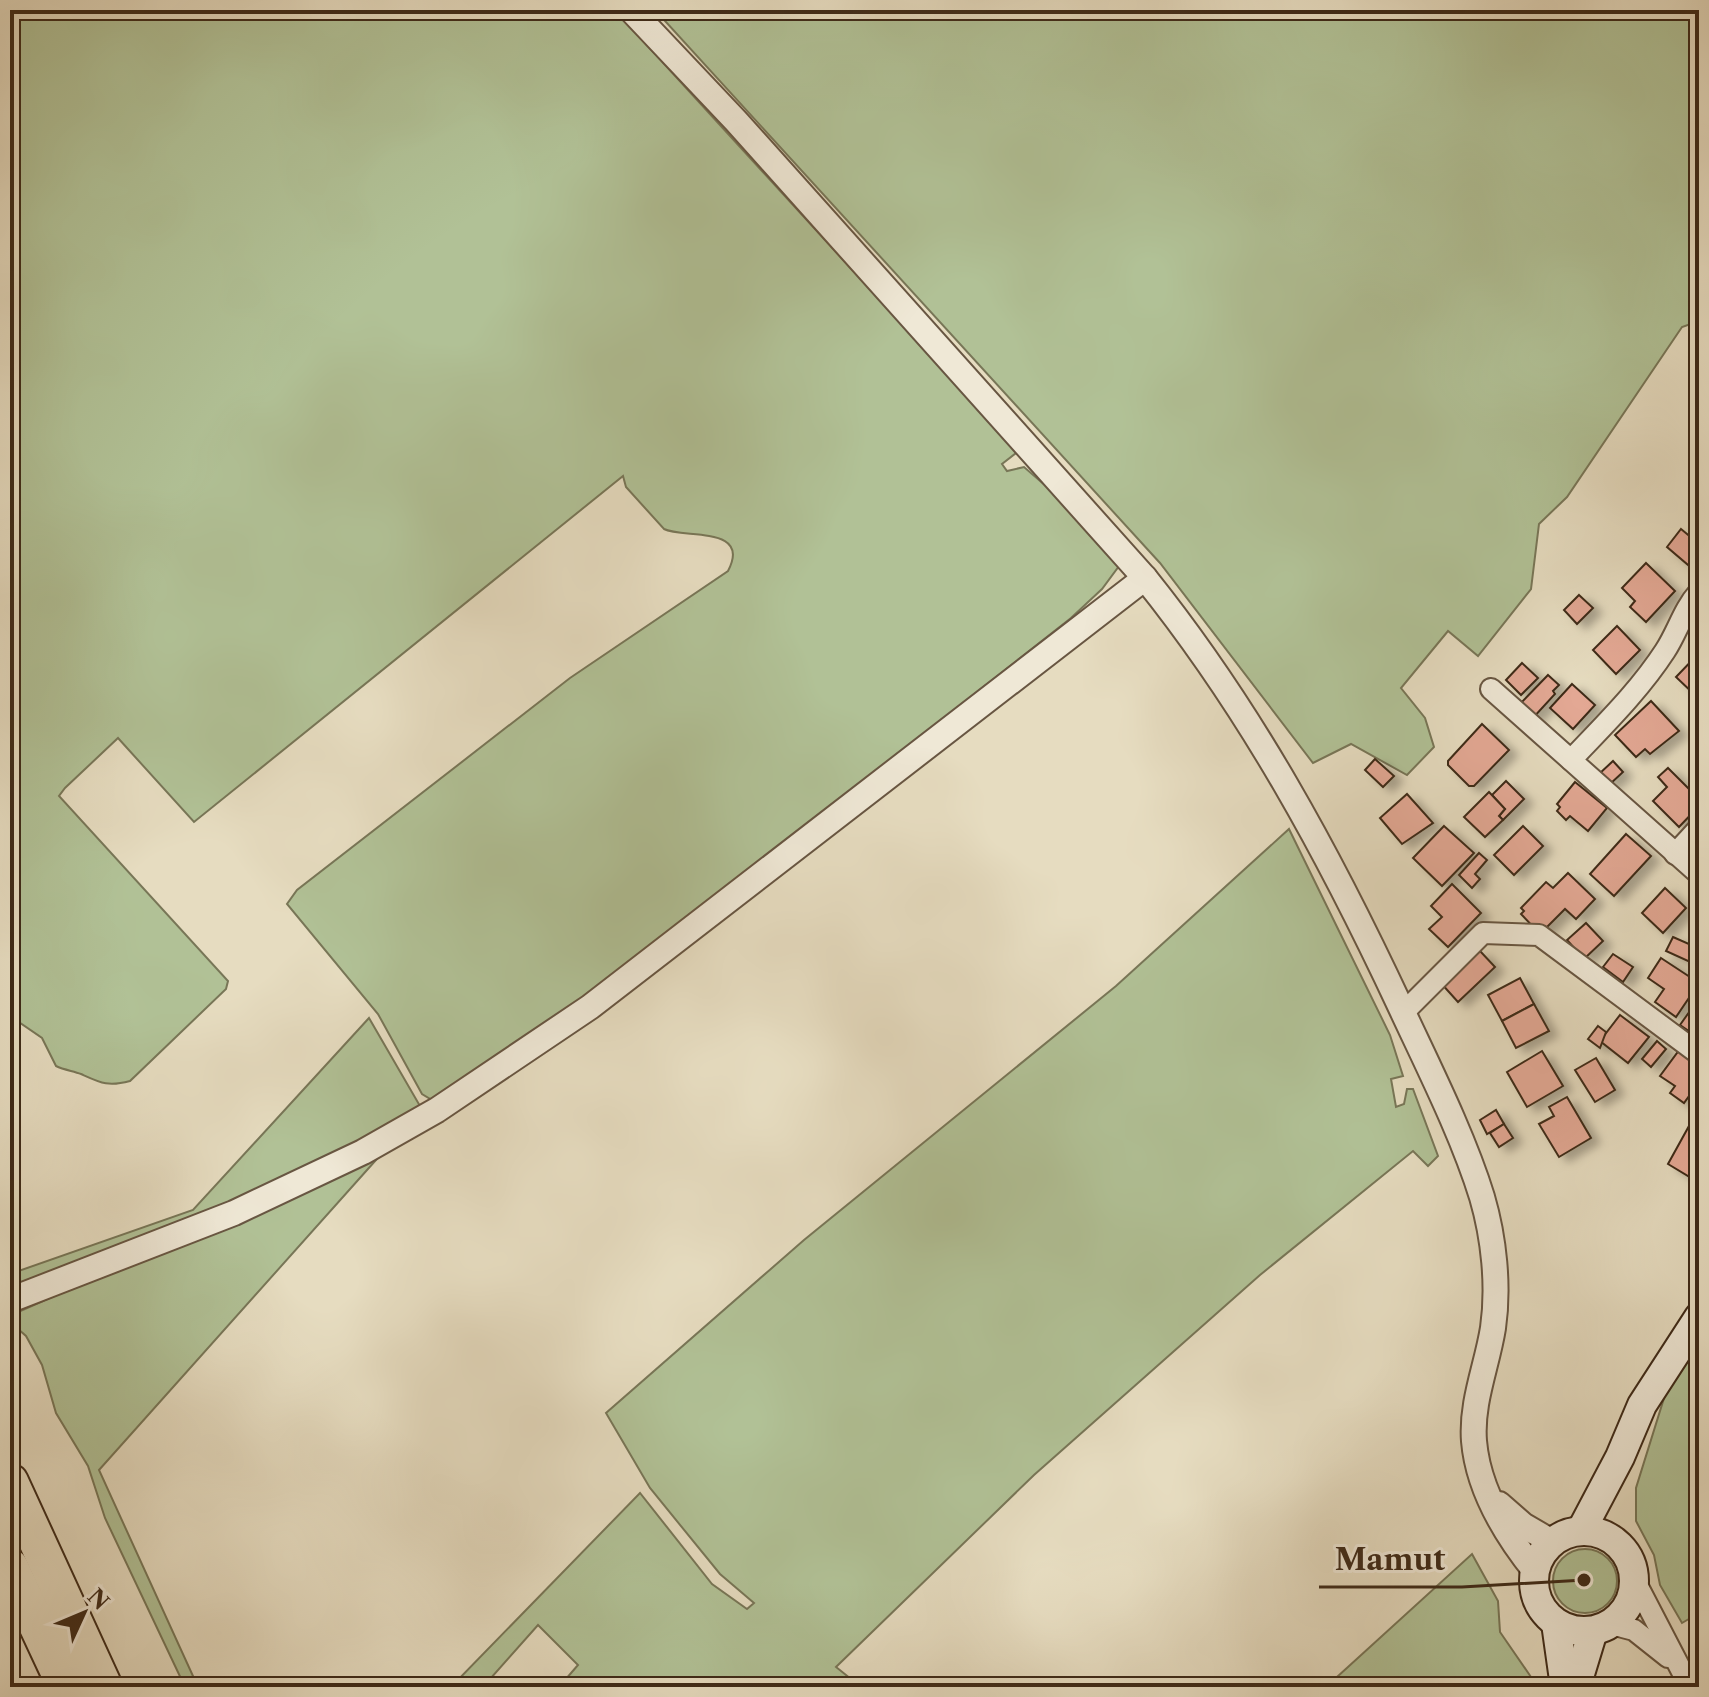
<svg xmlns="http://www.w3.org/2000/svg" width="1709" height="1697" font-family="'Libre Caslon Text',serif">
	<defs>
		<filter id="shadow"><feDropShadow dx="9" dy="5" stdDeviation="4" flood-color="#0004"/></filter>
	</defs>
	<rect width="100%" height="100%" fill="#e6dcc0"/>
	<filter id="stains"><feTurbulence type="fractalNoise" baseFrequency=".0025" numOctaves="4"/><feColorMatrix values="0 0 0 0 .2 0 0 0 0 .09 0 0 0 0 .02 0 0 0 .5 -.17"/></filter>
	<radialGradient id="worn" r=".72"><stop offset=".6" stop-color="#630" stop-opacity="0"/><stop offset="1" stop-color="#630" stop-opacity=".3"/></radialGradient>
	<g fill="#b1c196" stroke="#787657" stroke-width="2">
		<path d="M10,10H615L994,425L1016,453L1002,464L1007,471L1024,467L1069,506L1119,566L1102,589L1071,618L934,726L752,879L437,1103L422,1094L378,1014L287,904L297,890L570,678L728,571C752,525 683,539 664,529L626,487L623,476L194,822L118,738L65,788L59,796L228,981L226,989L130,1081C108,1087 101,1083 81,1074C73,1071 64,1070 56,1066L42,1038L10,1016Z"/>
		<polygon points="655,10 1699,10 1699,321 1682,327 1567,497 1539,524 1531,589 1478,656 1448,631 1401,688 1425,718 1434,747 1407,775 1351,744 1313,763 1160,563"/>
		<polygon points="1289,829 1390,1035 1403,1076 1391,1079 1396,1107 1404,1104 1407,1089 1413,1089 1438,1156 1428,1166 1413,1151 1260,1275 1034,1475 836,1667 861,1687 559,1687 578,1665 538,1625 483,1687 451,1687 640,1493 712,1584 747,1609 754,1603 720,1574 650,1488 606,1413 804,1240 1116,986"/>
		<polygon points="369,1018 420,1106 417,1113 289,1183 10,1288 10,1274 193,1210"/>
		<polygon points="384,1151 99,1470 198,1687 185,1687 105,1518 88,1466 56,1413 42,1365 26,1336 10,1322 18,1312"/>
		<polygon points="1699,1344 1699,1613 1682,1623 1660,1585 1654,1555 1636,1521 1636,1488 1665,1395"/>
		<circle cx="1585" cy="1581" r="32"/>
		<polygon points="1472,1554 1498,1601 1500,1632 1531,1677 1532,1687 1326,1687"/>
	</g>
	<g fill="#e3a894" stroke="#3e2a18" stroke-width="2" filter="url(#shadow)">
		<polygon points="1681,529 1699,544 1699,564 1694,570 1667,547"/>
		<polygon points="1646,563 1675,591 1646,622 1630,607 1635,601 1622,588"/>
		<polygon points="1579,595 1593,608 1577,624 1564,610"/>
		<polygon points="1617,626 1640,650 1616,674 1593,650"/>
		<polygon points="1699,653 1699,693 1696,696 1676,677"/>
		<polygon points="1522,663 1538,678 1521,695 1506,680"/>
		<polygon points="1548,675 1559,685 1553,691 1555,694 1532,719 1518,706"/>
		<polygon points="1572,684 1595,705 1573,729 1550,708"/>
		<polygon points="1651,701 1679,731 1650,754 1645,749 1636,757 1615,735"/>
		<polygon points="1482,724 1509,750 1474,786 1469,786 1448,765 1448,761"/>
		<polygon points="1375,759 1394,776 1383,787 1365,770"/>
		<polygon points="1613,761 1623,772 1609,785 1599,774"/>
		<polygon points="1668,768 1699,799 1699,806 1679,827 1653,801 1667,787 1658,777"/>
		<polygon points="1506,781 1524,799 1503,820 1499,816 1505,809 1492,795"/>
		<polygon points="1575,782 1607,808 1588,831 1570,816 1566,820 1557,811 1560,807 1557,804"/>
		<polygon points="1489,792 1505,809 1499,816 1503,820 1485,837 1464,817"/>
		<polygon points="1407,794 1433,823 1402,844 1380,818"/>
		<polygon points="1444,826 1474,853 1442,886 1413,858"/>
		<polygon points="1523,826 1543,846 1514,875 1494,855"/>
		<polygon points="1626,834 1651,856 1614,896 1590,874"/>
		<polygon points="1479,853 1487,860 1475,874 1480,879 1472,888 1459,875"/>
		<polygon points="1568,873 1595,899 1576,919 1565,909 1544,930 1537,931 1521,914 1524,911 1521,908 1546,882 1553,888"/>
		<polygon points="1452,884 1481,913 1448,947 1429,929 1442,917 1431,906"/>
		<polygon points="1665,888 1686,908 1663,933 1642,913"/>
		<polygon points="1586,923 1603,941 1584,959 1567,940"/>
		<polygon points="1673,937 1691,945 1693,941 1699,944 1699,966 1666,951"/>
		<polygon points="1480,951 1495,967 1458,1002 1440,982 1467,958 1469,961"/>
		<polygon points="1613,954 1633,967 1623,982 1603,967"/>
		<polygon points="1661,958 1699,983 1676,1017 1655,1002 1664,989 1648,978"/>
		<polygon points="1520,978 1534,1004 1502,1021 1488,995"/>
		<polygon points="1697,1001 1699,1002 1699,1038 1680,1025"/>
		<polygon points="1534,1004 1549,1031 1516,1048 1502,1021"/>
		<polygon points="1620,1015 1649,1037 1628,1063 1600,1041"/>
		<polygon points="1598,1026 1606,1032 1600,1048 1588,1039"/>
		<polygon points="1657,1041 1666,1049 1651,1067 1642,1059"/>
		<polygon points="1680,1049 1697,1061 1691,1070 1699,1076 1699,1082 1684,1103 1670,1093 1675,1086 1660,1076"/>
		<polygon points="1542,1051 1563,1086 1527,1107 1507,1072"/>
		<polygon points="1596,1058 1615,1090 1595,1102 1575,1070"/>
		<polygon points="1567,1097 1591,1138 1559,1157 1539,1124 1554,1116 1549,1107"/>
		<polygon points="1496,1110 1504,1124 1487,1134 1480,1120"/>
		<polygon points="1504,1124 1513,1138 1499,1147 1490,1133"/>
		<polygon points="1689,1126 1699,1132 1699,1177 1695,1175 1693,1179 1668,1164"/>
	</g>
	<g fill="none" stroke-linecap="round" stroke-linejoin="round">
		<g stroke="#685642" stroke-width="24">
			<g id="minor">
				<polyline points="1491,689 1699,874"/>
				<path d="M1571,760C1604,725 1639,691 1665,651C1678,631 1683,610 1699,592"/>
				<polyline points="1675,854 1699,828"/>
				<polyline points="1403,1013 1483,933 1539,935 1699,1054"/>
				<polyline points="1635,1581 1690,1687"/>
				<polyline points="1611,1624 1634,1630 1668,1657"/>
			</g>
		</g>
		<g stroke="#685642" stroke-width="28">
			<g id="tertiary">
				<path d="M631,10L736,121L1145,578C1251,710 1329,854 1401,1008C1428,1066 1463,1135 1482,1197C1494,1238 1499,1286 1493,1328C1487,1366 1471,1402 1474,1441C1478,1489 1506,1535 1535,1571"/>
				<polyline points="10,1300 234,1213 363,1152 437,1110 590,1007 1145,578"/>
				<polyline points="1499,1504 1523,1525 1552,1542"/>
			</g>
		</g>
		<g stroke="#3e2a18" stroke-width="32">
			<g id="secondary">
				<polyline points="1582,1529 1620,1457 1642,1405 1699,1317"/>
				<circle cx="1584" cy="1581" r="50"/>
				<polyline points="1556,1623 1565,1687"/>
				<polyline points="1576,1687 1593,1631"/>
			</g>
		</g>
		<g stroke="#3e2a18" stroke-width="40">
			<g id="motorway">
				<polyline points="10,1482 104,1687"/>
				<polyline points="10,1567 66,1687"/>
			</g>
		</g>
		<use href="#minor" stroke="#efe8d6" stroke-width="20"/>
		<use href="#tertiary" stroke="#efe8d6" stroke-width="24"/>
		<use href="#secondary" stroke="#efe8d6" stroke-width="28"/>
		<use href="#motorway" stroke="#e6dcc0" stroke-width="36"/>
	</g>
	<path fill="none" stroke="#3e2a18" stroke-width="3" d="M1584 1580L1462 1587H1319"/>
	<circle fill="#3e2a18" stroke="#efe8d6" stroke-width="3" cx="1584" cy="1580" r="8"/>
	<g font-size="30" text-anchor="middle" font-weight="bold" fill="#3e2a18" stroke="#efe8d6" stroke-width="6" stroke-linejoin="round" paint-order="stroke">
		<text x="1390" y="1570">Mamut</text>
	</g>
	<rect width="1709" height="1697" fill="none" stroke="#e6dcc0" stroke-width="40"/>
	<rect x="12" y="12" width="1685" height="1673" fill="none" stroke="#3e2a18" stroke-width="4"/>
	<rect x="20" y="20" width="1669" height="1657" fill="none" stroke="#3e2a18" stroke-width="2"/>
	<g transform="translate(84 1613) rotate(46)" stroke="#efe8d6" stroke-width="6" paint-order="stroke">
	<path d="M0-6L14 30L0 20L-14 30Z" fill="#3e2a18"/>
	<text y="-12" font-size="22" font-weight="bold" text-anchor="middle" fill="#3e2a18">N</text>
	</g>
	<rect width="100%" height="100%" filter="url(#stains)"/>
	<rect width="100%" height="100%" fill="url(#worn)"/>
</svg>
